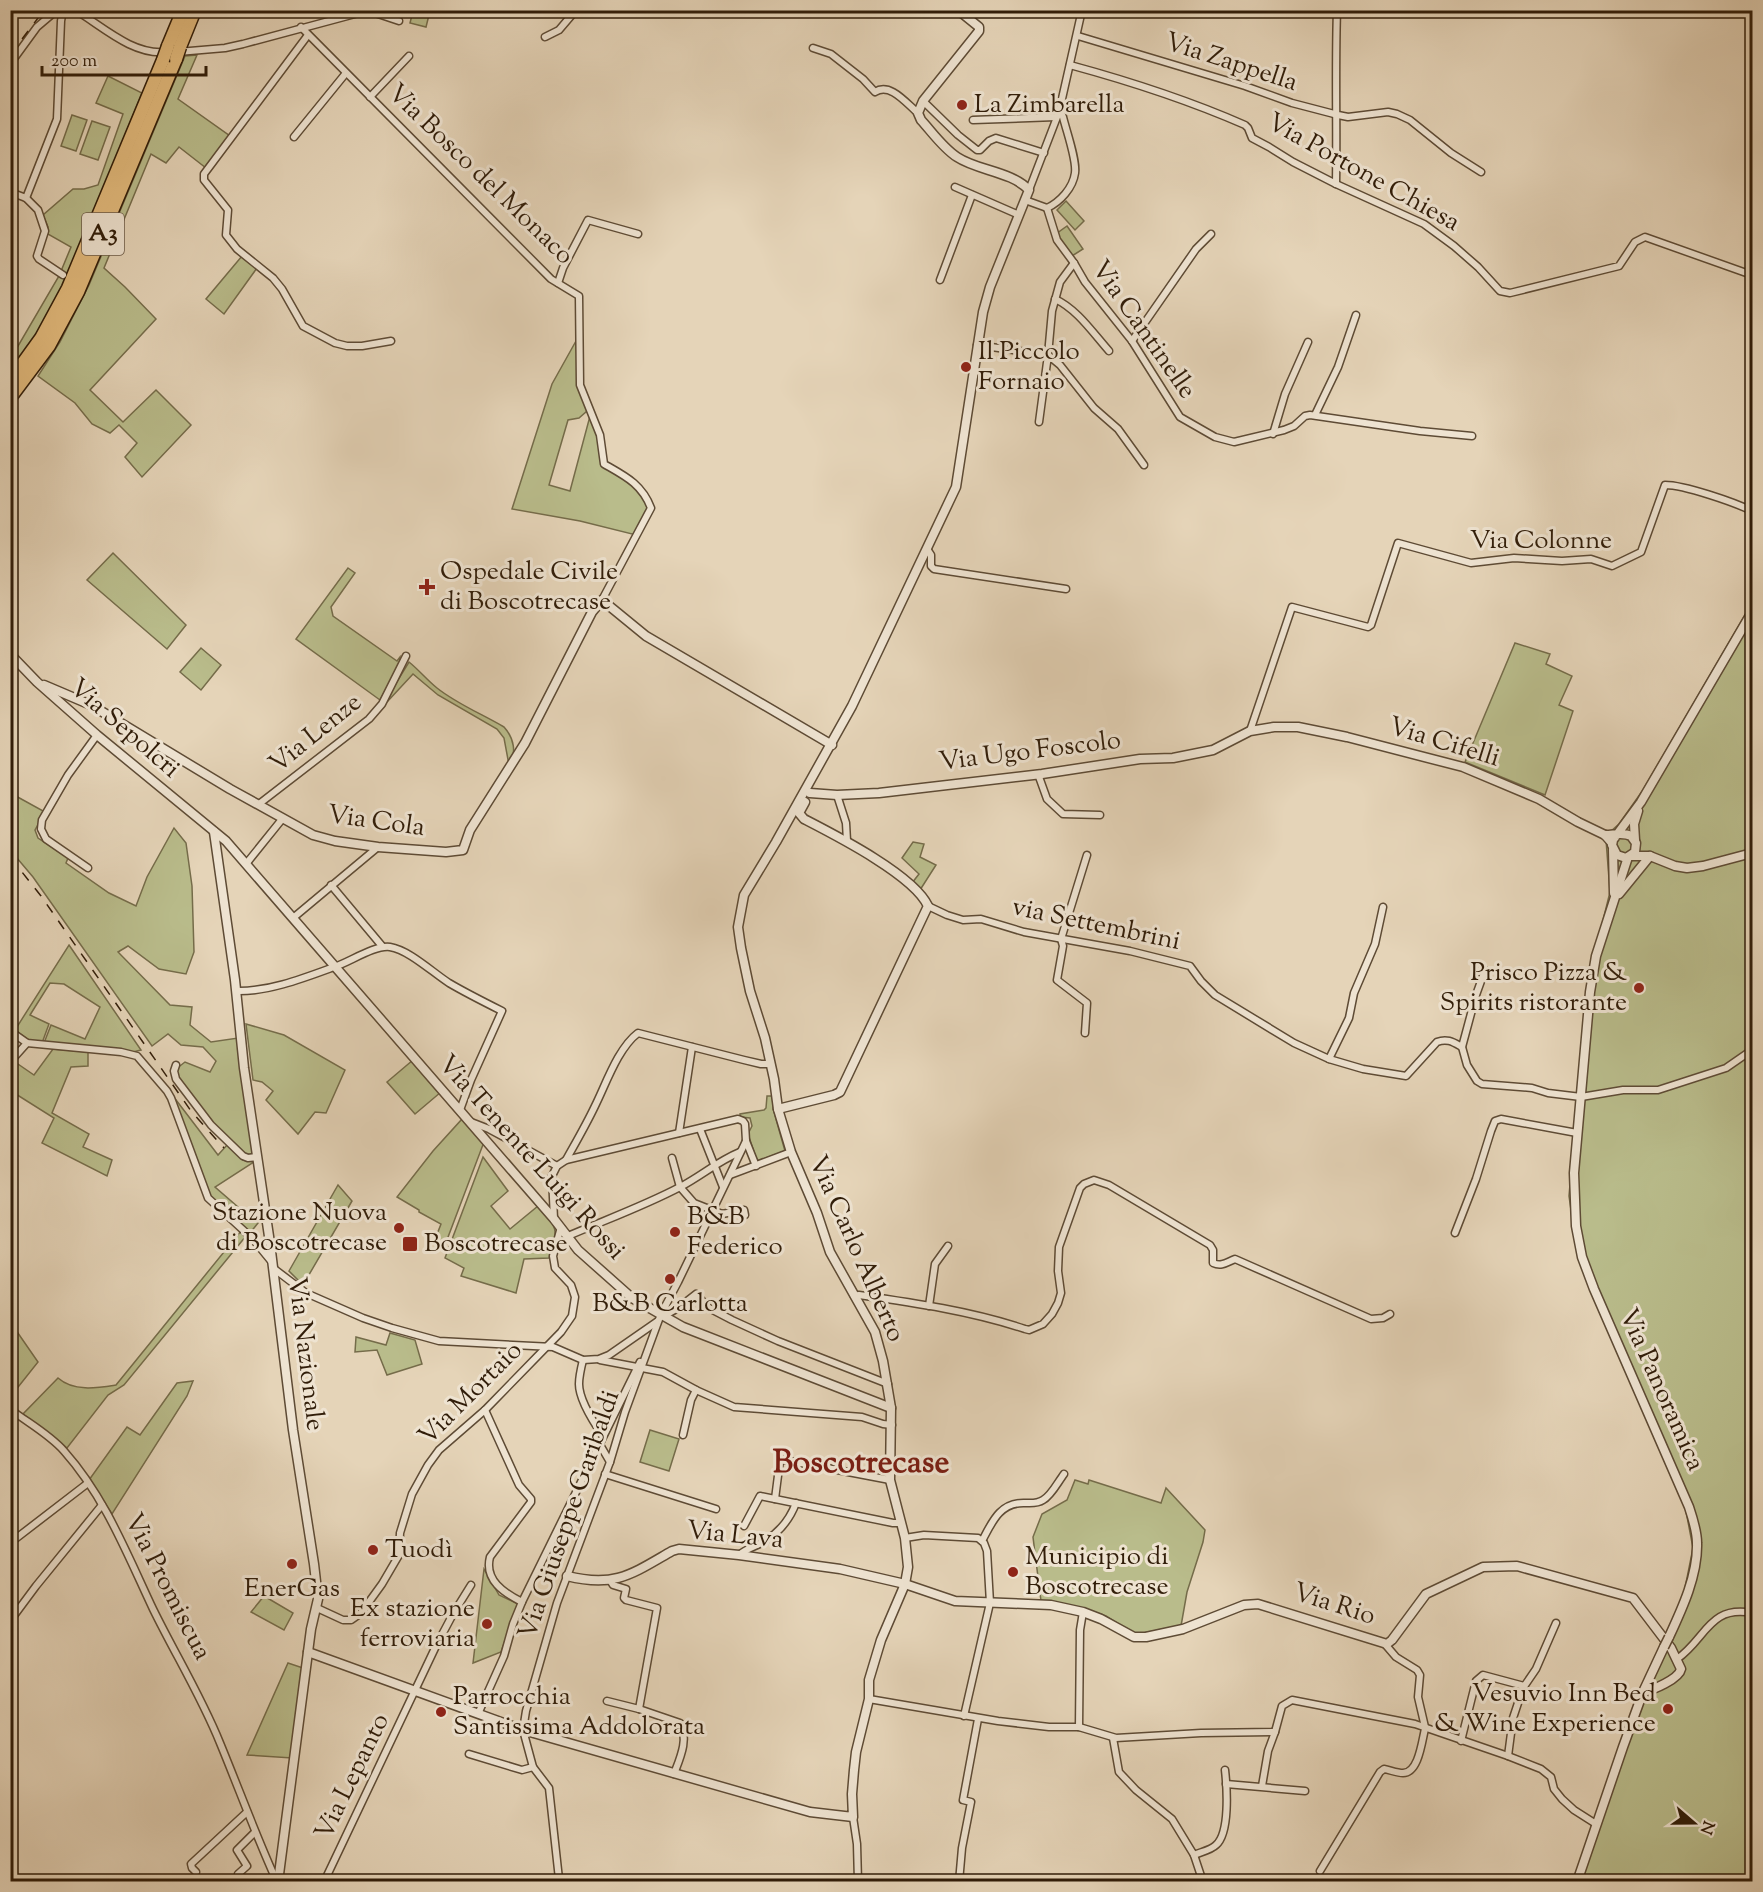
<svg xmlns="http://www.w3.org/2000/svg" width="1763" height="1892" font-family="'Sorts Mill Goudy',serif">
	<rect width="100%" height="100%" fill="#e5d4b8"/>
	<filter id="stains"><feTurbulence type="fractalNoise" baseFrequency=".00333" numOctaves="4"/><feColorMatrix values="0 0 0 0 .2 0 0 0 0 .09 0 0 0 0 .02 0 0 0 .5 -.17"/></filter>
	<radialGradient id="worn" r=".72"><stop offset=".6" stop-color="#630" stop-opacity="0"/><stop offset="1" stop-color="#630" stop-opacity=".3"/></radialGradient>
	<g fill="#b9bc8b" stroke="#756c4a" stroke-width="1.5">
		<polygon points="413,11 430,11 426,27 410,23"/>
		<polygon points="197,55 178,99 230,136 206,168 179,147 166,163 151,154 104,268 125,287 156,319 90,390 123,422 156,390 191,425 142,477 125,457 137,443 119,425 110,433 92,424 75,403 38,376 60,342 89,285 185,56"/>
		<path d="M108,76L142,93C125,134 109,175 92,216C71,269 49,326 11,369V358L59,276L71,247L46,233L48,227L43,215L73,189H84L98,185L123,114L96,103Z"/>
		<polygon points="72,115 87,120 76,151 61,146"/>
		<polygon points="92,121 110,127 98,160 80,154"/>
		<polygon points="1066,201 1084,221 1075,230 1057,210"/>
		<polygon points="1067,226 1083,249 1072,256 1056,234"/>
		<polygon points="242,256 257,268 224,314 206,299"/>
		<path d="M576,341L579,388L587,411L579,418L568,420L549,485L570,491L590,416L598,435L603,464C617,473 649,490 647,509C646,518 640,527 636,535L580,521L512,509L552,384Z"/>
		<polygon points="113,553 186,625 167,649 87,580"/>
		<polygon points="348,568 355,573 331,607 333,616 397,661 400,657 400,663 380,700 296,639"/>
		<polygon points="1752,603 1752,1881 1573,1882 1630,1717 1684,1593 1693,1548 1685,1506 1576,1245 1569,1196 1587,985 1610,892 1606,840 1609,833 1619,824 1643,790"/>
		<polygon points="1515,643 1550,654 1546,664 1572,676 1559,705 1573,711 1545,795 1465,762"/>
		<polygon points="201,648 221,665 201,690 180,672"/>
		<path d="M409,662C419,670 427,680 437,688C457,704 482,714 504,727C514,738 517,753 509,765L504,738L497,729L438,695L413,674L387,702L393,688Z"/>
		<path d="M14,795L45,812L35,830L38,838L68,858L66,863L109,893L136,906L147,877L174,828L186,843L192,886L194,952L186,974L159,969L128,946L118,952L170,1005L192,1007L190,1025L211,1042L238,1038L253,1153L248,1155C218,1139 196,1101 177,1075L176,1069L185,1062L210,1072L216,1061L203,1047L181,1045L168,1034L152,1046L33,877L11,851V801Z"/>
		<polygon points="913,842 924,844 920,857 936,865 920,890 912,883 919,874 902,858"/>
		<polygon points="69,945 141,1050 133,1052 44,1043 51,1025 85,1039 100,1007 64,984 50,983 30,1015 49,1024 42,1043 29,1040 15,1030"/>
		<polygon points="246,1024 284,1035 345,1070 326,1113 315,1112 298,1134 266,1100 273,1091 262,1082 253,1080"/>
		<polygon points="53,1049 88,1052 88,1066 71,1067 52,1113 89,1134 83,1147 112,1160 107,1176 42,1143 54,1118 11,1091 11,1069 15,1062 34,1075"/>
		<polygon points="413,1060 441,1092 415,1114 387,1082"/>
		<polygon points="173,1096 218,1155 227,1145 243,1160 254,1162 215,1187 245,1213 260,1208 262,1218 250,1233 209,1196"/>
		<polygon points="767,1096 772,1096 774,1112 785,1151 757,1161 748,1134 752,1126 750,1118 740,1117 740,1114 764,1110 766,1108"/>
		<polygon points="463,1118 484,1142 445,1245 434,1242 441,1224 419,1212 419,1210 397,1197 433,1151"/>
		<path d="M483,1157L508,1191L491,1206L510,1229L538,1206C559,1229 558,1229 549,1258L524,1259L516,1293L461,1276L464,1268L445,1258Z"/>
		<polygon points="338,1185 352,1201 303,1285 289,1271"/>
		<path d="M241,1231L246,1236L124,1385L108,1395L67,1448L23,1414L58,1378C74,1392 97,1388 116,1385Z"/>
		<polygon points="11,1323 38,1362 11,1396 10,1396"/>
		<polygon points="390,1333 415,1340 422,1364 387,1375 377,1350 355,1352 356,1337 386,1345"/>
		<polygon points="193,1381 187,1396 112,1514 89,1480 127,1427 140,1435 177,1383"/>
		<polygon points="650,1430 679,1439 669,1471 640,1462"/>
		<polygon points="1075,1480 1088,1484 1089,1480 1161,1503 1166,1488 1205,1530 1203,1542 1187,1592 1181,1626 1137,1634 1128,1630 1106,1616 1086,1609 1041,1601 1033,1537 1042,1514 1067,1500"/>
		<polygon points="484,1569 499,1595 518,1604 501,1652 473,1663"/>
		<polygon points="264,1596 293,1613 284,1630 251,1612"/>
		<polygon points="288,1663 303,1668 292,1758 247,1755"/>
	</g>
	<g fill="none" stroke-linecap="round" stroke-linejoin="round">
		<g stroke="#5e4b35" stroke-width="9">
			<g id="minor">
				<path d="M75,10C102,26 132,55 165,52"/>
				<polyline points="366,10 399,21"/>
				<path d="M301,27L551,279L579,296L580,385L600,435L604,464C625,476 642,484 651,508L602,600"/>
				<polyline points="308,35 204,174 204,180 228,210 226,235 237,249 273,278 282,289 303,326 335,343 347,346 362,346 391,341"/>
				<polyline points="1078,36 1245,86 1292,103 1338,115 1348,117 1388,112 1397,114 1410,120 1451,153 1481,172"/>
				<polyline points="545,37 559,30 576,10"/>
				<path d="M813,48L831,54L863,79L875,92C890,82 906,103 918,113"/>
				<polyline points="178,52 225,48 243,44 355,14 361,10"/>
				<polyline points="10,64 37,27 57,10"/>
				<path d="M1070,65C1129,81 1188,100 1245,125L1248,128L1252,138L1269,147L1293,162L1336,184L1424,224L1454,246L1478,267L1500,291L1510,293L1619,266L1635,242L1645,237L1752,275"/>
				<polyline points="370,97 409,56"/>
				<polyline points="923,101 958,135 977,150 980,150 989,141 996,138 1044,153"/>
				<polyline points="973,120 1056,117"/>
				<polyline points="294,137 346,73"/>
				<path d="M1336,184C1337,126 1335,69 1337,10"/>
				<polyline points="955,187 1019,215"/>
				<polyline points="1029,190 1059,112 1082,10"/>
				<polyline points="10,192 26,198 38,210 45,231 37,256 39,259 63,275"/>
				<polyline points="26,198 57,119 61,21 63,10"/>
				<path d="M1025,200L1047,208C1060,202 1073,188 1075,173C1077,160 1066,130 1063,117L1061,112H1059"/>
				<polyline points="1047,208 1057,240 1074,263 1085,282 1132,341 1180,417 1215,437 1234,442 1284,430 1294,426 1305,416 1310,415 1420,431 1472,436"/>
				<polyline points="940,280 972,195"/>
				<polyline points="558,283 563,268 588,220 638,234"/>
				<path d="M1055,299C1077,309 1093,333 1109,351"/>
				<polyline points="1132,341 1196,249 1211,234"/>
				<polyline points="977,345 1048,355 1052,311 1060,282 1074,263"/>
				<polyline points="1048,355 1060,365 1094,408 1118,429 1144,465"/>
				<polyline points="1315,415 1338,367 1356,315"/>
				<polyline points="1039,422 1048,355"/>
				<polyline points="1273,434 1285,394 1308,342"/>
				<polyline points="927,549 931,555 931,566 934,569 1066,589"/>
				<path d="M1250,731L1292,607L1368,627L1371,625L1398,543L1471,563L1514,558L1562,561L1591,559L1612,566L1641,552L1665,485C1684,485 1734,502 1752,511"/>
				<polyline points="1038,774 1047,799 1063,814 1100,815"/>
				<polyline points="837,795 846,823 847,841"/>
				<polyline points="259,804 369,719 382,704 406,656"/>
				<polyline points="246,864 283,818"/>
				<polyline points="88,868 46,839 41,829 42,820 68,775 97,735"/>
				<polyline points="331,885 382,946"/>
				<path d="M928,906L947,915L963,920L981,919L1024,932L1130,951L1190,966L1201,981L1215,995L1294,1043L1329,1059L1363,1069L1406,1076L1437,1042C1447,1038 1453,1042 1462,1047"/>
				<polyline points="293,918 378,847"/>
				<polyline points="1485,970 1476,995 1462,1047 1467,1065 1477,1081 1482,1084 1532,1088 1548,1093 1581,1097 1623,1090 1658,1090 1726,1068 1752,1050"/>
				<path d="M236,991C268,992 304,978 334,967C350,962 374,945 390,947C409,950 432,972 449,983C466,993 484,1002 502,1011L471,1080L460,1110"/>
				<polyline points="10,1031 27,1043 121,1052 137,1056 167,1091 171,1098 208,1198 253,1239 271,1261"/>
				<polyline points="1085,1033 1087,1003 1057,980 1063,946 1061,939 1087,855"/>
				<polyline points="1329,1059 1349,1018 1354,993 1375,944 1383,907"/>
				<polyline points="10,1062 27,1043"/>
				<polyline points="176,1065 174,1071 176,1079 211,1125 243,1156 248,1158 257,1157"/>
				<polyline points="471,1122 489,1129 557,1166"/>
				<polyline points="700,1129 723,1187"/>
				<polyline points="679,1133 692,1047"/>
				<polyline points="672,1158 680,1187 694,1203 722,1214 744,1210 745,1215"/>
				<path d="M566,1160C576,1142 586,1125 595,1106C606,1084 618,1048 638,1033L744,1060L761,1064H771"/>
				<polyline points="730,1175 791,1152"/>
				<polyline points="554,1219 552,1176 557,1166 566,1160 738,1119 743,1121 745,1124 746,1141 756,1166"/>
				<polyline points="1455,1233 1476,1179 1491,1131 1495,1121 1501,1119 1577,1133"/>
				<path d="M568,1236C605,1220 644,1206 680,1187C701,1176 718,1161 740,1152"/>
				<polyline points="273,1268 306,1293 363,1318 392,1328 439,1341 553,1347 583,1360 599,1359 609,1355 658,1321"/>
				<path d="M854,1296L859,1295C915,1303 971,1311 1025,1329L1029,1330L1043,1324L1052,1314L1058,1303L1061,1293L1058,1271L1059,1247L1080,1188L1084,1184L1094,1180L1109,1185L1210,1245L1213,1250V1263C1222,1267 1227,1262 1235,1259L1371,1319L1383,1318L1390,1314"/>
				<polyline points="929,1306 935,1264 948,1246"/>
				<polyline points="664,1316 678,1308 696,1294 709,1308 732,1320 778,1341 888,1384"/>
				<path d="M583,1360C581,1368 579,1376 579,1384C579,1400 594,1423 603,1436"/>
				<polyline points="600,1360 663,1372 696,1390 734,1407 862,1417 883,1424 892,1425"/>
				<path d="M10,1409C28,1423 49,1434 64,1451C105,1497 127,1554 153,1609C175,1654 201,1696 220,1743C239,1789 256,1836 277,1882"/>
				<path d="M485,1410L519,1485L531,1499V1502L490,1557C484,1580 504,1593 522,1602"/>
				<polyline points="683,1435 691,1400 696,1390"/>
				<polyline points="599,1443 610,1462"/>
				<polyline points="605,1474 716,1509"/>
				<polyline points="775,1499 780,1460 785,1460 890,1480"/>
				<polyline points="744,1526 760,1496 893,1523 900,1523"/>
				<polyline points="905,1538 924,1535 978,1538 984,1543 987,1551 990,1603 964,1716"/>
				<path d="M982,1541C992,1522 1000,1502 1025,1503C1031,1503 1037,1504 1043,1500C1051,1496 1058,1482 1064,1474"/>
				<polyline points="10,1543 88,1483"/>
				<path d="M739,1555C747,1548 757,1546 765,1541C781,1531 790,1519 796,1503"/>
				<polyline points="610,1580 613,1585 626,1589 624,1598 626,1600 657,1608 639,1709"/>
				<polyline points="317,1608 343,1620 351,1620 361,1613 382,1584 399,1555 400,1533 412,1494 428,1465 439,1450 485,1410 561,1332 572,1316 575,1297 571,1285 555,1268 553,1256 561,1227"/>
				<polyline points="10,1621 36,1586 102,1505"/>
				<polyline points="1384,1643 1396,1657 1417,1670 1420,1675 1418,1697 1425,1727"/>
				<path d="M1677,1659C1706,1639 1709,1605 1752,1613"/>
				<polyline points="869,1699 998,1721 1049,1727 1079,1727 1116,1738 1201,1733 1275,1732 1282,1706 1292,1700 1415,1724 1508,1756 1541,1769 1551,1777 1554,1789 1562,1799 1574,1810 1596,1824"/>
				<path d="M607,1701L639,1709L680,1723C689,1739 680,1758 674,1774"/>
				<polyline points="478,1714 504,1656 513,1624 522,1602 640,1362"/>
				<polyline points="1079,1727 1080,1630 1083,1612"/>
				<polyline points="1113,1738 1119,1772 1136,1790 1172,1819 1194,1855 1203,1882"/>
				<polyline points="1461,1741 1476,1681 1483,1675 1524,1686"/>
				<polyline points="469,1754 522,1770 533,1767"/>
				<polyline points="1508,1756 1513,1718 1523,1688 1536,1669 1556,1623"/>
				<polyline points="1226,1784 1305,1791"/>
				<polyline points="1262,1786 1268,1751 1275,1732"/>
				<polyline points="853,1817 857,1844 858,1882"/>
				<path d="M1194,1855C1201,1852 1211,1850 1216,1845C1230,1833 1227,1788 1225,1770"/>
				<path d="M1320,1871L1380,1772L1384,1769C1390,1770 1397,1773 1403,1773C1419,1773 1422,1740 1425,1729"/>
				<polyline points="196,1872 192,1868 191,1864 247,1812"/>
				<polyline points="238,1874 247,1866 237,1850 255,1832"/>
				<polyline points="324,1882 436,1646 453,1614 471,1585"/>
				<polyline points="558,1882 559,1879 549,1788 533,1767 523,1730 526,1711 557,1603 610,1462 625,1412 661,1314 678,1282 746,1141"/>
				<polyline points="959,1882 962,1848 971,1802 963,1800 978,1719"/>
			</g>
		</g>
		<g stroke="#5e4b35" stroke-width="11">
			<g id="tertiary">
				<polyline points="10,654 37,682 97,735 226,841 554,1219 578,1250 632,1298 683,1327 891,1408"/>
				<polyline points="44,685 91,705 230,789 313,835 335,841 378,847 446,852 463,850 470,830 525,743 592,612 602,600 646,636 832,745"/>
				<polyline points="810,793 837,795 879,793 1042,774 1140,759 1173,758 1213,750 1250,731 1274,727 1298,727 1347,737 1463,767 1539,799 1578,822 1605,835 1612,843"/>
				<polyline points="214,832 235,980 244,1068 270,1243 293,1430 314,1564 318,1599 311,1629 278,1882"/>
				<path d="M1605,835C1614,835 1623,832 1631,836L1636,843L1635,852L1626,858L1617,855L1612,845L1613,840L1641,802L1752,612"/>
				<polyline points="1635,840 1634,824 1638,811"/>
				<polyline points="1613,850 1614,893"/>
				<polyline points="1631,856 1650,856 1675,866 1687,868 1703,866 1752,853"/>
				<path d="M1628,857L1596,956L1590,992L1574,1173L1576,1226L1582,1257L1594,1289L1689,1507C1693,1519 1697,1531 1697,1543C1698,1575 1682,1609 1669,1637"/>
				<polyline points="1619,894 1650,856"/>
				<path d="M778,1109L834,1095L840,1092L928,906C914,875 835,835 804,819L799,813L805,802"/>
				<path d="M567,1576C615,1588 632,1574 672,1551L679,1549L739,1555L840,1569L905,1584L955,1601L1051,1605L1083,1612L1101,1619L1134,1637H1146L1183,1629L1244,1605L1258,1604L1387,1644L1392,1640L1426,1594L1483,1567L1517,1566L1633,1598L1671,1648L1681,1669C1679,1679 1653,1690 1643,1692"/>
				<path d="M308,1652L523,1730L810,1812L853,1817L852,1794L854,1770L856,1752L869,1699V1680L881,1640L905,1584L908,1567L905,1538L890,1480L891,1408L883,1361L875,1332L830,1252L817,1213L791,1152L778,1109L774,1079L765,1038L750,991L741,948L738,927L744,895L776,842L852,706L956,487L983,312L990,287L1029,190C1011,171 978,171 957,157C943,148 932,132 921,120L918,113L923,101L979,31V27L958,10"/>
				<polyline points="1577,1882 1623,1747 1643,1692 1664,1647"/>
			</g>
		</g>
		<g stroke="#311d09" stroke-width="15">
			<g id="motorway">
				<polyline points="168,46 183,10"/>
				<polyline points="180,47 195,10"/>
				<polyline points="10,381 41,338 68,288 163,60"/>
				<polyline points="10,398 49,346 78,292 176,59"/>
			</g>
		</g>
		<use href="#minor" stroke="#eee3d1" stroke-width="6"/>
		<use href="#tertiary" stroke="#eee3d1" stroke-width="8"/>
		<use href="#motorway" stroke="#e2ba7c" stroke-width="12"/>
		<g stroke="#311d09" stroke-width="1.5" stroke-dasharray="10 10" stroke-linecap="butt">
			<polyline points="10,55 44,10"/>
			<polyline points="10,857 41,896 191,1111 224,1148"/>
		</g>
		<g stroke="#5e4b35" stroke-width="11" stroke-linecap="butt">
			<polyline id="tertiary-bridge" points="1664,1647 1669,1637"/>
		</g>
		<g stroke="#311d09" stroke-width="15" stroke-linecap="butt">
			<g id="motorway-bridge">
				<polyline points="176,59 180,47"/>
				<polyline points="163,60 168,46"/>
			</g>
		</g>
		<use href="#tertiary-bridge" stroke="#eee3d1" stroke-width="8"/>
		<use href="#motorway-bridge" stroke="#e2ba7c" stroke-width="12"/>
	</g>
	<g fill="#8f2418" stroke="#eee3d1" stroke-width="2">
		<circle cx="962" cy="105" r="6"/>
		<circle cx="966" cy="367" r="6"/>
		<path d="M424 578h6v6h6v6h-6v6h-6v-6h-6v-6h6z"/>
		<circle cx="1639" cy="988" r="6"/>
		<circle cx="399" cy="1228" r="6"/>
		<circle cx="675" cy="1232" r="6"/>
		<rect x="402" y="1236" width="16" height="16" rx="3"/>
		<circle cx="670" cy="1279" r="6"/>
		<circle cx="373" cy="1550" r="6"/>
		<circle cx="292" cy="1564" r="6"/>
		<circle cx="1013" cy="1572" r="6"/>
		<circle cx="487" cy="1624" r="6"/>
		<circle cx="1668" cy="1709" r="6"/>
		<circle cx="441" cy="1712" r="6"/>
	</g>
	<g text-anchor="middle" dominant-baseline="central" stroke-width="6" stroke-linejoin="round" paint-order="stroke">
		<rect fill="#eee3d1" stroke="#6a5845" stroke-width="1.5" x="82" y="213" width="42" height="42" rx="4.5"/>
		<g font-size="24" font-weight="bold" fill="#311d09">
			<text x="103" y="234">A3</text>
		</g>
		<g font-size="26" fill="#311d09" stroke="#eee3d1">
			<text transform="translate(1231 63) rotate(18)">Via Zappella</text>
			<text transform="translate(1363 173) rotate(29)">Via Portone Chiesa</text>
			<text transform="translate(480 175) rotate(44)">Via Bosco del Monaco</text>
			<text transform="translate(1143 330) rotate(55)">Via Cantinelle</text>
			<text x="1541" y="541">Via Colonne</text>
			<text transform="translate(124 729) rotate(41)">Via Sepolcri</text>
			<text transform="translate(316 734) rotate(-39)">Via Lenze</text>
			<text transform="translate(1444 743) rotate(17)">Via Cifelli</text>
			<text transform="translate(1030 752) rotate(-7)">Via Ugo Foscolo</text>
			<text transform="translate(376 822) rotate(8)">Via Cola</text>
			<text transform="translate(1096 925) rotate(12)">via Settembrini</text>
			<text transform="translate(531 1158) rotate(48)">Via Tenente Luigi Rossi</text>
			<text transform="translate(856 1249) rotate(66)">Via Carlo Alberto</text>
			<text transform="translate(305 1354) rotate(83)">Via Nazionale</text>
			<text transform="translate(1661 1390) rotate(66)">Via Panoramica</text>
			<text transform="translate(471 1394) rotate(-45)">Via Mortaio</text>
			<text transform="translate(570 1515) rotate(-71)">Via Giuseppe Garibaldi</text>
			<text transform="translate(735 1536) rotate(6)">Via Lava</text>
			<text transform="translate(167 1587) rotate(63)">Via Promiscua</text>
			<text transform="translate(1334 1605) rotate(18)">Via Rio</text>
			<text transform="translate(353 1777) rotate(-64)">Via Lepanto</text>
		</g>
		<g font-size="26" fill="#311d09" stroke="#eee3d1" text-anchor="start">
			<text x="974" y="105">La Zimbarella</text>
			<text x="978" y="352">Il Piccolo<tspan x="978" dy="30">Fornaio</tspan></text>
			<text x="440" y="572">Ospedale Civile<tspan x="440" dy="30">di Boscotrecase</tspan></text>
			<text x="1627" y="973" text-anchor="end">Prisco Pizza &amp;<tspan x="1627" dy="30">Spirits ristorante</tspan></text>
			<text x="387" y="1213" text-anchor="end">Stazione Nuova<tspan x="387" dy="30">di Boscotrecase</tspan></text>
			<text x="687" y="1217">B&amp;B<tspan x="687" dy="30">Federico</tspan></text>
			<text x="424" y="1244">Boscotrecase</text>
			<text x="670" y="1304" text-anchor="middle">B&amp;B Carlotta</text>
			<text x="385" y="1550">Tuodì</text>
			<text x="1025" y="1557">Municipio di<tspan x="1025" dy="30">Boscotrecase</tspan></text>
			<text x="292" y="1589" text-anchor="middle">EnerGas</text>
			<text x="475" y="1609" text-anchor="end">Ex stazione<tspan x="475" dy="30">ferroviaria</tspan></text>
			<text x="1656" y="1694" text-anchor="end">Vesuvio Inn Bed<tspan x="1656" dy="30">&amp; Wine Experience</tspan></text>
			<text x="453" y="1697">Parrocchia<tspan x="453" dy="30">Santissima Addolorata</tspan></text>
		</g>
		<g font-size="32" font-weight="bold" fill="#7a1f14" stroke="#eee3d1">
			<text x="861" y="1464">Boscotrecase</text>
		</g>
	</g>
	<rect width="1763" height="1892" fill="none" stroke="#e5d4b8" stroke-width="36"/>
	<rect x="12" y="12" width="1739" height="1868" fill="none" stroke="#311d09" stroke-width="3"/>
	<rect x="18" y="18" width="1727" height="1856" fill="none" stroke="#311d09" stroke-width="1.5"/>
	<g transform="translate(1694 1823) rotate(110)" stroke="#eee3d1" stroke-width="4.5" paint-order="stroke">
	<path d="M0-4.5L10 22L0 15L-10 22Z" fill="#311d09"/>
	<text y="-9" font-size="16" font-weight="bold" text-anchor="middle" fill="#311d09">N</text>
	</g>
	<path d="M42 66v9h164v-9" fill="none" stroke="#311d09" stroke-width="3"/>
	<text x="51" y="66" font-size="18" fill="#311d09" stroke="#eee3d1" stroke-width="4.5" paint-order="stroke">200 m</text>
	<rect width="100%" height="100%" filter="url(#stains)"/>
	<rect width="100%" height="100%" fill="url(#worn)"/>
</svg>
